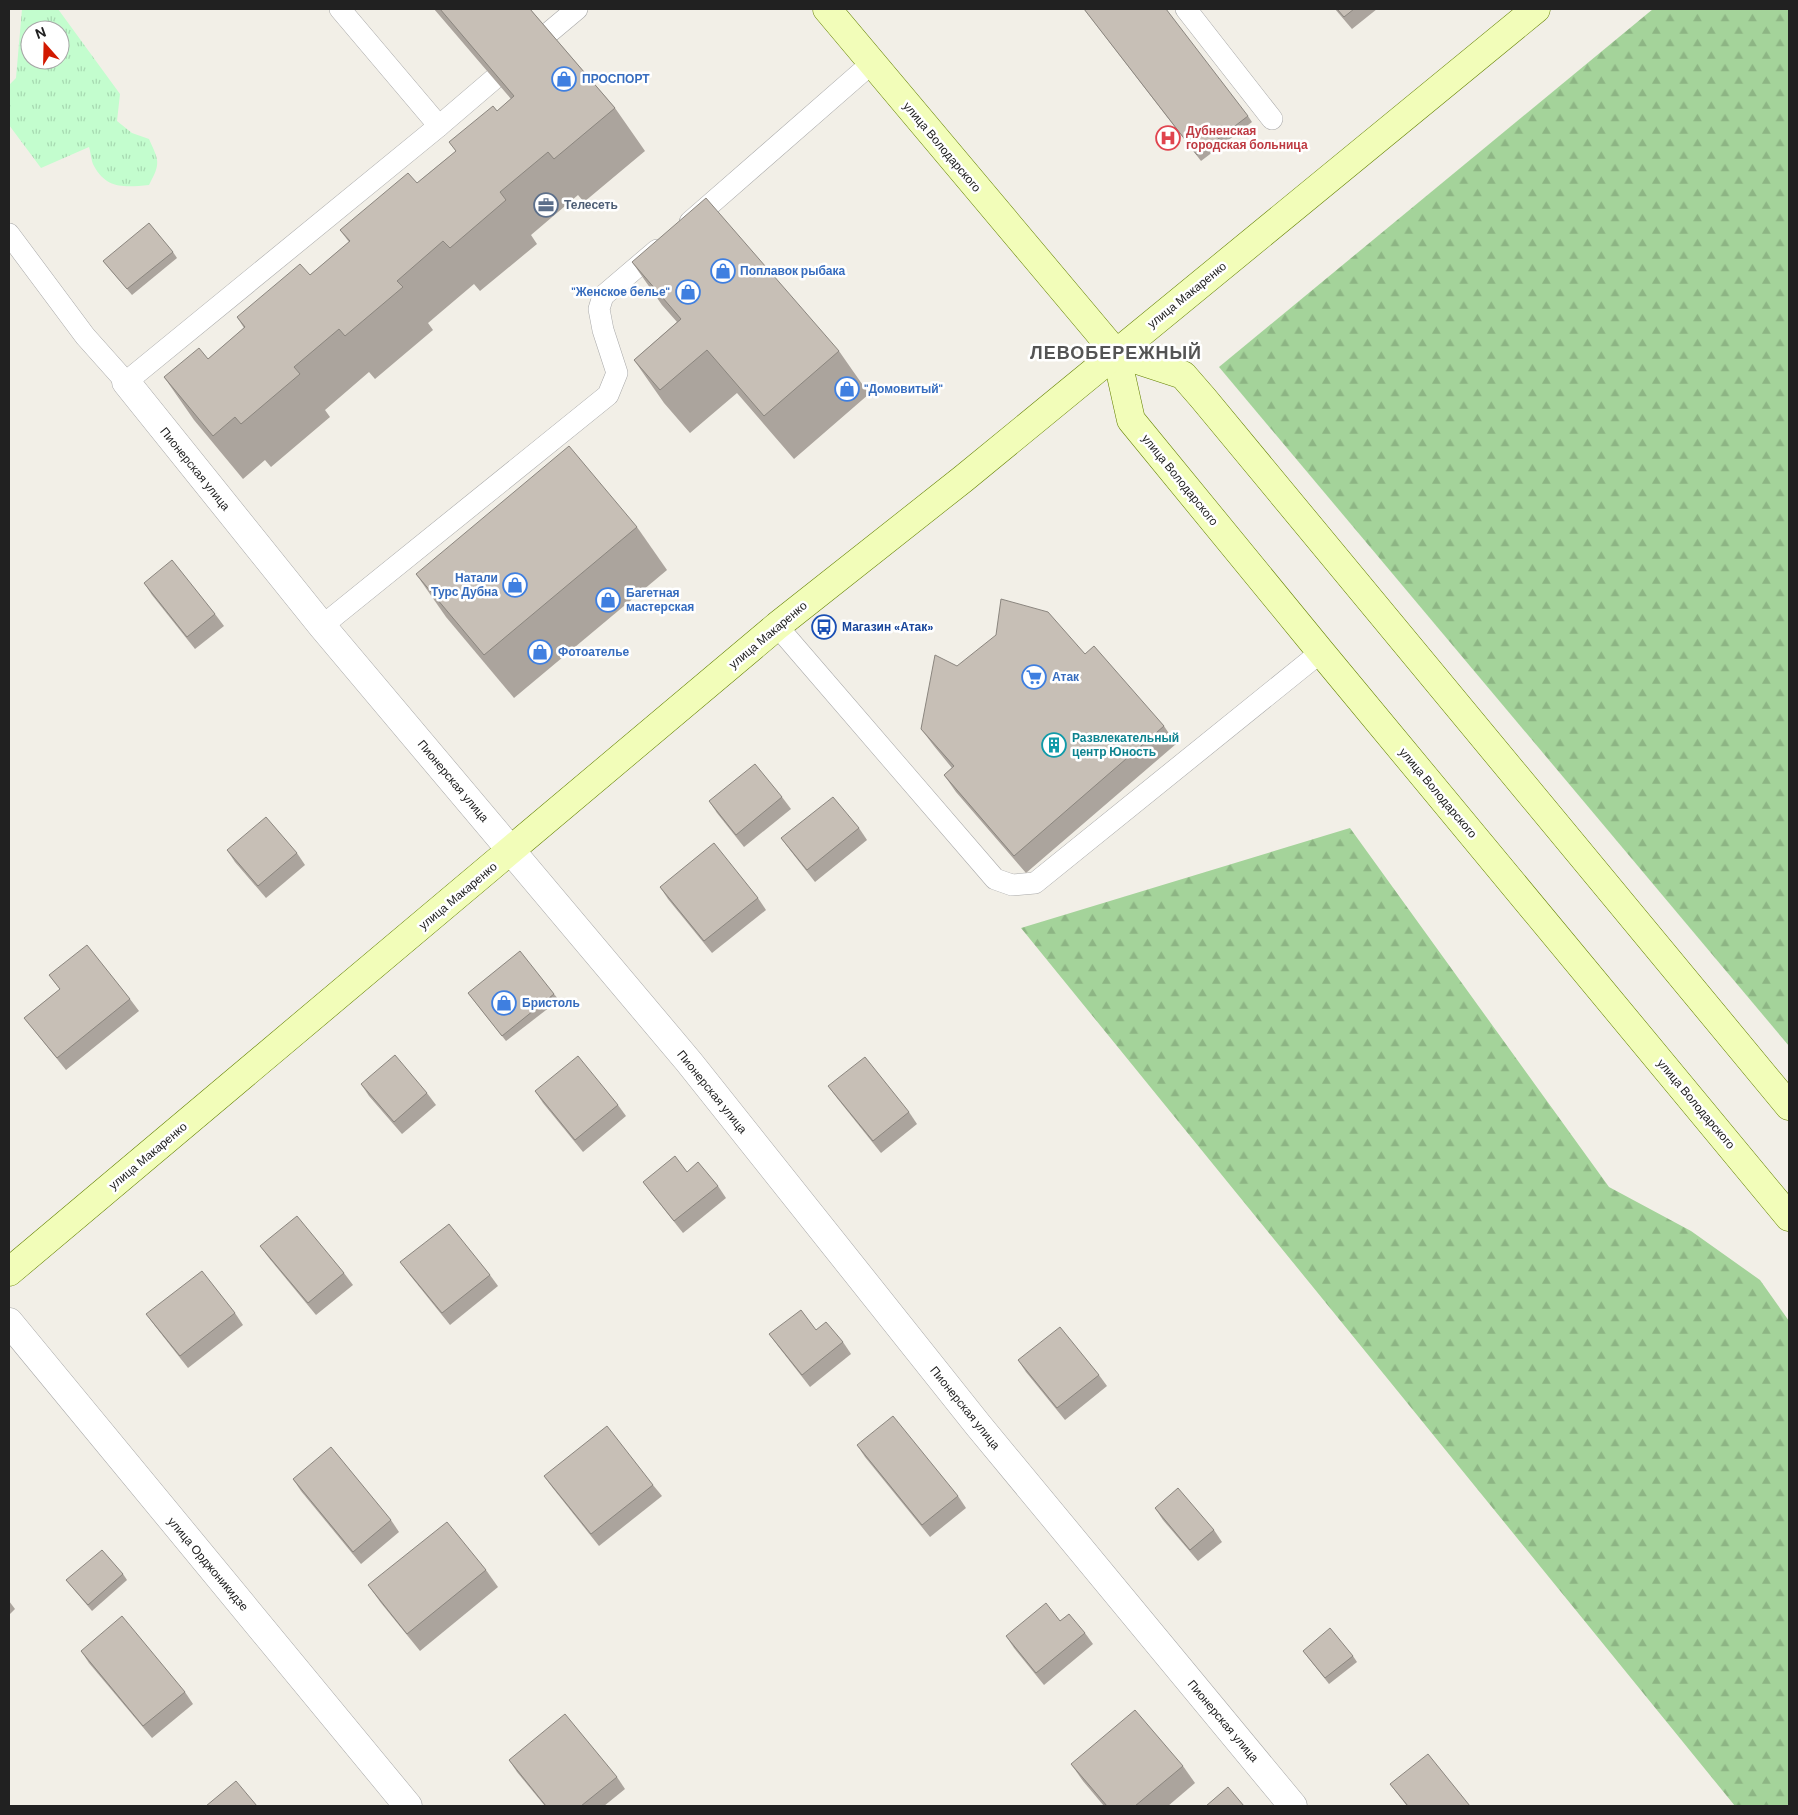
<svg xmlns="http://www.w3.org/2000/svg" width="1798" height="1815" font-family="'DM Sans',sans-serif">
	<defs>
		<pattern id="forest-firs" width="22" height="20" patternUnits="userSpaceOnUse" patternTransform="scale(1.25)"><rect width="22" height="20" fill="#a4d39a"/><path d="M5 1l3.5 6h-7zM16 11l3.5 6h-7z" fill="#8db584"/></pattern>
		<pattern id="park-tufts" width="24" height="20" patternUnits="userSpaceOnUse" patternTransform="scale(1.25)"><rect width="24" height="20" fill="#c3fdce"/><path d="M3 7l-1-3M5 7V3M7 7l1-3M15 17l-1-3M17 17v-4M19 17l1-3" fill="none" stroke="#a7d9b1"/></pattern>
	</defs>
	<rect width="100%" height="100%" fill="#f2efe7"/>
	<g fill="url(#forest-firs)">
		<polygon points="1653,9 1789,9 1789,1046 1219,367"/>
		<polygon points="1350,828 1609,1187 1691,1231 1760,1280 1789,1321 1789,1806 1735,1806 1021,928"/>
	</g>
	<path fill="url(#park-tufts)" fill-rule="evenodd" d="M22,9H58L120,94L117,121L132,133L149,139C159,161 161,163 149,185C126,187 107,190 94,166C91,161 91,153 89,147L41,168L9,125V85L16,78ZM30,30H60V60H30Z"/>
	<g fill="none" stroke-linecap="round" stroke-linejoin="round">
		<g stroke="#a8a8a8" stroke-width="22">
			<g id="lane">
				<polyline points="1186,9 1272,119"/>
				<polyline points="546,35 577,9"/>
				<polyline points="439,126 494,79"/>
				<polyline points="690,222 872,63"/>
				<polyline points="9,234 85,336 126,382 439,126 340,9"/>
				<polyline points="322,626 608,395 617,373 603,330 599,309 603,296 657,250"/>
				<polyline points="777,626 995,879 1012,885 1035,883 1321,652"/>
			</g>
		</g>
		<g stroke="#a8a8a8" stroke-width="29">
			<g id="street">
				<polyline points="126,382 322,626 689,1062 978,1425 1293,1806"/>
				<polyline points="9,1322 408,1806"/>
			</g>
		</g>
		<g stroke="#638000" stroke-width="29">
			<g id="secondary">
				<polyline points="827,9 1116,353 1131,420 1321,652 1789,1217"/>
				<polyline points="1116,353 1183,375 1203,398 1789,1106"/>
				<polyline points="9,1272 777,626 963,479 1536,9"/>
			</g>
		</g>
		<use href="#lane" stroke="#fff" stroke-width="21"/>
		<use href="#street" stroke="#fff" stroke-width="28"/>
		<use href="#secondary" stroke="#f2fdb9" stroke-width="28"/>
	</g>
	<g fill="#aba49d">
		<polygon points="434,9 530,9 615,108 645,151 584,202 578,195 531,235 537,244 480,291 474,284 428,323 433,330 375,379 369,372 325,410 330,417 271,467 265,460 243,479 194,420 164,377 208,359 244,328 237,317 310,275 349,242 340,230 417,183 456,151 449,142 497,111 511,99"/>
		<polygon points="1084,9 1248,116 1252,122 1201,161"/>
		<polygon points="1335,9 1377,9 1352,29"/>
		<polygon points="173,252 177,258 132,295 103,261"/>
		<polygon points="632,262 839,351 869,394 794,459 737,393 690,433 664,403 634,360 677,322 662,305"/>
		<polygon points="637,527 667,570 514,698 446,617 416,574"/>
		<polygon points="144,583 215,614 224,626 195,649 152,595"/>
		<polygon points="1085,654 1164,726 1176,744 1026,873 956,792 944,775 952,768 934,746 921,729 957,666"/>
		<polygon points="782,797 791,809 744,847 717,813 709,801"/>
		<polygon points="859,828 867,840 815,882 790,850 781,838"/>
		<polygon points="227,850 297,853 305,865 266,898 235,862"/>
		<polygon points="660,887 758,898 766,910 712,953 668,899"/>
		<polygon points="49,975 130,999 139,1011 66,1070 33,1029 24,1018 60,989"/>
		<polygon points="468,993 554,994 559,1000 506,1041"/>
		<polygon points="361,1084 427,1093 436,1105 402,1134 369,1096"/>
		<polygon points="828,1086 909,1112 917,1124 881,1153 837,1098"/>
		<polygon points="535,1091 618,1105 626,1116 583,1152 543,1103"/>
		<polygon points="687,1172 718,1186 726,1198 683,1233 652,1194 643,1182"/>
		<polygon points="260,1246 344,1273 353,1285 316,1315 269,1258"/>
		<polygon points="400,1262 490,1275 498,1286 450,1325 409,1274"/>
		<polygon points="235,1313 243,1325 188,1368 155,1326 146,1314"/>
		<polygon points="816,1330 843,1342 851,1354 810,1387 778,1346 769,1334"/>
		<polygon points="1018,1360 1099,1375 1107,1386 1065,1420 1026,1372"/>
		<polygon points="857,1445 958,1496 966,1508 930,1537 865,1457"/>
		<polygon points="544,1476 653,1485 662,1496 599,1546 552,1487"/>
		<polygon points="293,1479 391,1520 399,1532 361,1564 301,1491"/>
		<polygon points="1155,1508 1214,1530 1222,1542 1198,1561 1163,1520"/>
		<polygon points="486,1570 498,1587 420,1651 381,1603 368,1585"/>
		<polygon points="123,1574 127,1580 92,1611 66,1580"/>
		<polygon points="9,1601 15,1609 9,1615"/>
		<polygon points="1060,1621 1085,1633 1093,1644 1044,1685 1014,1648 1006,1636"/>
		<polygon points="81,1651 185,1692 193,1704 152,1738 89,1663"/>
		<polygon points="1303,1651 1353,1656 1357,1662 1329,1684"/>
		<polygon points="509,1760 617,1777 625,1789 604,1806 545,1806 517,1772"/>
		<polygon points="1071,1764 1183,1766 1195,1783 1168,1806 1104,1806 1083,1781"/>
		<polygon points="1390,1784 1470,1806 1407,1806"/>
	</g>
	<g fill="#c7bfb6" stroke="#8b867f">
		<polygon points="440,9 530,9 615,108 554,159 548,152 500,192 506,200 450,248 443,241 397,281 403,287 345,336 339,329 294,367 300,374 241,424 235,417 213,436 164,377 199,348 208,359 245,327 237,317 300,264 310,275 350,241 340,230 408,173 417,183 456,151 449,142 493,106 497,111 514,96"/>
		<polygon points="1084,9 1166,9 1248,116 1197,155"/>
		<polygon points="1337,9 1354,9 1344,17"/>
		<polygon points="706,198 839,351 764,416 707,350 660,390 634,360 681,319 632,262"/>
		<polygon points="149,223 173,252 127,289 103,261"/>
		<polygon points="569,446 637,527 484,655 416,574"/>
		<polygon points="172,560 215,614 187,637 144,583"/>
		<polygon points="1001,599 1048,612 1085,654 1094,646 1164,726 1014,856 944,775 954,766 921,729 935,655 957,666 996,635"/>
		<polygon points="755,764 782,797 736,835 709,801"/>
		<polygon points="833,797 859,828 807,870 781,838"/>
		<polygon points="266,817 297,853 258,886 227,850"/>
		<polygon points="714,843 758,898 704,941 660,887"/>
		<polygon points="87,945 130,999 57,1058 24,1018 60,989 49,975"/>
		<polygon points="520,951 554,994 502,1036 468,993"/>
		<polygon points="395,1055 427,1093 394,1122 361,1084"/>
		<polygon points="578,1056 618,1105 575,1140 535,1091"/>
		<polygon points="865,1057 909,1112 873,1141 828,1086"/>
		<polygon points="675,1156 687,1172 698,1162 718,1186 674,1221 643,1182"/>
		<polygon points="297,1216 344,1273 308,1303 260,1246"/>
		<polygon points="449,1224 490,1275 442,1313 400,1262"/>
		<polygon points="202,1271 235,1313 180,1356 146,1314"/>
		<polygon points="801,1310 816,1330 826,1322 843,1342 802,1375 769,1334"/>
		<polygon points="1060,1327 1099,1375 1057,1408 1018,1360"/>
		<polygon points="893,1416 958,1496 922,1525 857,1445"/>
		<polygon points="607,1426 653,1485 591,1534 544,1476"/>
		<polygon points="331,1447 391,1520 353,1552 293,1479"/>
		<polygon points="1178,1488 1214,1530 1190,1550 1155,1508"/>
		<polygon points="447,1522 486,1570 407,1634 368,1585"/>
		<polygon points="102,1550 123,1574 88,1605 66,1580"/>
		<polygon points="1046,1603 1060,1621 1069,1614 1085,1633 1036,1673 1006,1636"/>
		<polygon points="122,1616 185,1692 143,1726 81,1651"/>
		<polygon points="1330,1628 1353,1656 1325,1678 1303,1651"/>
		<polygon points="1135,1710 1183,1766 1135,1806 1107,1806 1071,1764"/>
		<polygon points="565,1714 617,1777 581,1806 546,1806 509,1760"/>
		<polygon points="1428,1754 1470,1806 1408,1806 1390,1784"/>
		<polygon points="236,1781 257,1806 206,1806"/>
		<polygon points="1228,1787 1244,1806 1206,1806"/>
	</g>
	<defs>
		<g id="shop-ring" transform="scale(1.25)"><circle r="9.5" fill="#fff" stroke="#3f7fe0" stroke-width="1.5"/><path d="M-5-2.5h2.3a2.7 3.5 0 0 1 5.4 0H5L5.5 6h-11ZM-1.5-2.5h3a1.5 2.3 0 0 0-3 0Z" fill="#3f7fe0"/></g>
		<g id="hospital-ring" transform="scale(1.25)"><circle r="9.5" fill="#fff" stroke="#e0444e" stroke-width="1.5"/><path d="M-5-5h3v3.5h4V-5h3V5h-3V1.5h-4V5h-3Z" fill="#e0444e"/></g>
		<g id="office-ring" transform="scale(1.25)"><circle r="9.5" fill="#fff" stroke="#5c6f8a" stroke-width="1.5"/><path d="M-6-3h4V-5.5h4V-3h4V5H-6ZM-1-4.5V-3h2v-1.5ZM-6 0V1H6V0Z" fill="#5c6f8a"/></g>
		<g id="bus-ring" transform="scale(1.25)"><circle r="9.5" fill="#fff" stroke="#1a4fb4" stroke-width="1.5"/><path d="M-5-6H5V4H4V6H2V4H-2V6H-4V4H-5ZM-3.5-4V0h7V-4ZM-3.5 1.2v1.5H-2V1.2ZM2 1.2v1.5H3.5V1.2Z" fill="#1a4fb4"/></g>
		<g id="supermarket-ring" transform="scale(1.25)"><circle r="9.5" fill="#fff" stroke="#3f7fe0" stroke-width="1.5"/><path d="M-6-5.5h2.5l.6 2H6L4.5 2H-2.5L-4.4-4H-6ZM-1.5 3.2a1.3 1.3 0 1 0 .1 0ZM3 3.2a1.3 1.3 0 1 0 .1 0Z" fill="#3f7fe0"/></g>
		<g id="building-ring" transform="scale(1.25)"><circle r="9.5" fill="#fff" stroke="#0f9aa8" stroke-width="1.5"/><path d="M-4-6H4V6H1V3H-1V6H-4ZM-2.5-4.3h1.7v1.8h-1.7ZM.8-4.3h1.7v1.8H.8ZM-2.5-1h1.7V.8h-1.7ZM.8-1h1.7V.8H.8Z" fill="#0f9aa8"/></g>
	</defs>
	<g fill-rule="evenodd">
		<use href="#shop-ring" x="564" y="79"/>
		<use href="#hospital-ring" x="1168" y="138"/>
		<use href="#office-ring" x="546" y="205"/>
		<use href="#shop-ring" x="723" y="271"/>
		<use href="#shop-ring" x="688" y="292"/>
		<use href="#shop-ring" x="847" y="389"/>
		<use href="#shop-ring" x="515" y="585"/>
		<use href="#shop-ring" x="608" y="600"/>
		<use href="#bus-ring" x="824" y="627"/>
		<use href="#shop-ring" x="540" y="652"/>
		<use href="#supermarket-ring" x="1034" y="677"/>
		<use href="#building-ring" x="1054" y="745"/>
		<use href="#shop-ring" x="504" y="1003"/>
	</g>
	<g text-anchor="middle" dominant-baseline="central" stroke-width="5" stroke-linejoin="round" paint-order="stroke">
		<g font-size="12" font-weight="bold" fill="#366cbe" stroke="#fff" text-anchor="start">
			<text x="582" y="79">ПРОСПОРТ</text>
			<text x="740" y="271">Поплавок рыбака</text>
			<text x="670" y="292" text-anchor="end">"Женское белье"</text>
			<text x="864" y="389">"Домовитый"</text>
			<text x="498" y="578" text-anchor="end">Натали<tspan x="498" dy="14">Турс Дубна</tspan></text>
			<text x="626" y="593">Багетная<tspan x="626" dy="14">мастерская</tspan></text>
			<text x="558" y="652">Фотоателье</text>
			<text x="1052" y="677">Атак</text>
			<text x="522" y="1003">Бристоль</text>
		</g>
		<g font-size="12" font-weight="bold" fill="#be3a42" stroke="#fff" text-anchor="start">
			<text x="1186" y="131">Дубненская<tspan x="1186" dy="14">городская больница</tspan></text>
		</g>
		<g font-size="12" fill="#212121" stroke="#fff">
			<text transform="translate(942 147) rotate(50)">улица Володарского</text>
			<text transform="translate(1187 295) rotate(-39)">улица Макаренко</text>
			<text transform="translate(195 469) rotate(51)">Пионерская улица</text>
			<text transform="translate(1180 480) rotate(51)">улица Володарского</text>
			<text transform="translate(768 635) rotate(-40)">улица Макаренко</text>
			<text transform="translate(453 781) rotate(50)">Пионерская улица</text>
			<text transform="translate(1438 793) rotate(50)">улица Володарского</text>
			<text transform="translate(458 896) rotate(-40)">улица Макаренко</text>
			<text transform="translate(712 1092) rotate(51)">Пионерская улица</text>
			<text transform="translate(1696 1104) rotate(50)">улица Володарского</text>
			<text transform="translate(148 1156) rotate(-40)">улица Макаренко</text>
			<text transform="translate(965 1408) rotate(51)">Пионерская улица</text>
			<text transform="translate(208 1564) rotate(50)">улица Орджоникидзе</text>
			<text transform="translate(1223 1721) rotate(50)">Пионерская улица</text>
		</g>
		<g font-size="12" font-weight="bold" fill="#4e5e75" stroke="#fff" text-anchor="start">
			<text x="564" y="205">Телесеть</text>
		</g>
		<g font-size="12" font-weight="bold" fill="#164399" stroke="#fff" text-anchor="start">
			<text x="842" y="627">Магазин «Атак»</text>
		</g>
		<g font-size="12" font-weight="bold" fill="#0d838f" stroke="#fff" text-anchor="start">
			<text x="1072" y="738">Развлекательный<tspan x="1072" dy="14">центр Юность</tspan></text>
		</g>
		<g font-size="18" font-weight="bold" letter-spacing="1" fill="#545454" stroke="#fff">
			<text x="1116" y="353">ЛЕВОБЕРЕЖНЫЙ</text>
		</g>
	</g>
	<rect width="1798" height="1815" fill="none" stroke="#212121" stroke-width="20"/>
	<g transform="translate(45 45) rotate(340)"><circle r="24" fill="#ffffff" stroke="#a6a6a6"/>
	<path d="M0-4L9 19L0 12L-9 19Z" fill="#d21900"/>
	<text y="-8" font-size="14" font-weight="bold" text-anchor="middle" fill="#212121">N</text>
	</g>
</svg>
